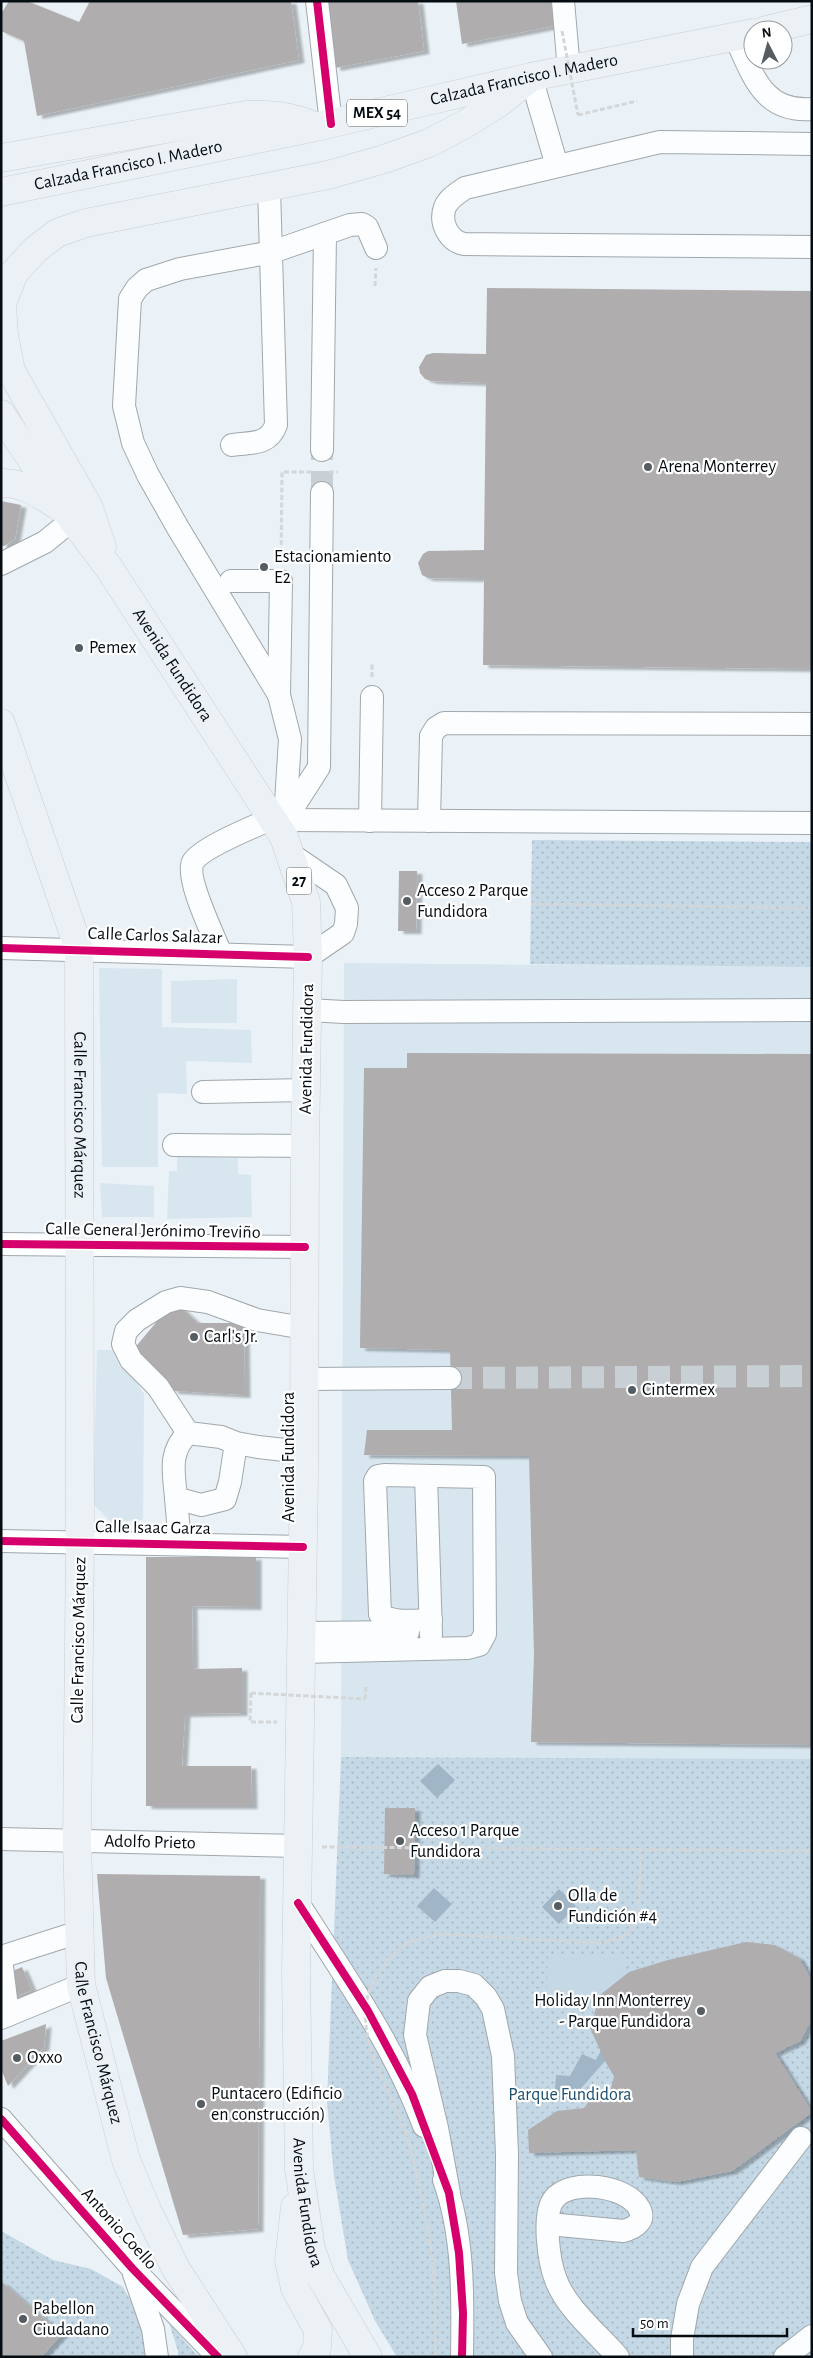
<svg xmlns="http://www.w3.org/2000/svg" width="813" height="2358" font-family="'Alegreya Sans',sans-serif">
	<defs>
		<pattern id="grass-dots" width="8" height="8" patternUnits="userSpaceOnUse" patternTransform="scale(1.25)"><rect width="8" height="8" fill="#c5d8e6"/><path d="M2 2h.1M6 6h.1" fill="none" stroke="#a8b8c4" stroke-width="1.8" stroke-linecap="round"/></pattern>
		<filter id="shadow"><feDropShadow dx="5.5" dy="3" stdDeviation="1" flood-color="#0004"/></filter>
	</defs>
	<rect width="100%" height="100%" fill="#eaf2f7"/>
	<g fill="#d8e6f0">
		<polygon points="344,963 812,967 812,1759 341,1757"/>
		<polygon points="99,968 162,969 162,1027 251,1030 252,1063 186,1061 187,1094 158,1093 158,1167 102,1167"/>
		<polygon points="237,979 237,1023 171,1023 171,981"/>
		<polygon points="177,1156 238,1158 238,1174 251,1175 252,1217 167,1219 169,1171 177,1171"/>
		<polygon points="100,1183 154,1186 154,1217 102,1217"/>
		<polygon points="97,1350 116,1350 144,1394 143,1520 111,1522 93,1504"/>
	</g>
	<g fill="url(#grass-dots)">
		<polygon points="532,840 812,842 812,967 530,964"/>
		<polygon points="341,1757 812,1759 812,2357 397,2357 375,2321 348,2260 334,2176 327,2102"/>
		<polygon points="1,2231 53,2260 91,2269 123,2287 147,2329 150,2357 41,2357 62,2334 1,2281"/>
		<polygon points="169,2323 199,2357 178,2357 178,2351"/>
	</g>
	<polygon fill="#c5d8e6" points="624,1954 623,1996 547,1994 548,1955"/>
	<g fill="#a0b6c7">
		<polygon points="438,1764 455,1780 437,1798 420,1781"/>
		<polygon points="434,1888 452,1904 435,1922 417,1906"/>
		<polygon points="559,1889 576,1906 559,1924 542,1907"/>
		<polygon points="607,2039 620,2044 576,2094 554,2102 556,2075 570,2076 582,2054 596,2060"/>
	</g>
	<g fill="#afadae" filter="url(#shadow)">
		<polygon points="9,1 27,1 79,22 90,1 291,1 299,60 37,116 24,41 1,31 1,14"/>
		<polygon points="326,1 418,1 424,51 335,68"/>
		<polygon points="456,1 551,1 554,26 462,44"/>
		<polygon points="487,288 812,291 812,669 483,665 484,579 428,578 422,575 418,563 423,554 428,551 484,550 486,383 432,381 425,379 420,373 419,367 426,355 433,353 486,354"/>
		<polygon points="1,501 21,505 15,539 4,546 1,545"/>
		<polygon points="399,871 417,871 416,931 398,931"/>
		<polygon points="407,1053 812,1054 812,1745 531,1742 534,1655 529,1456 364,1455 367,1430 452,1430 450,1350 360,1348 364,1068 407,1068"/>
		<polygon points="174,1301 198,1323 244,1323 245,1395 174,1391 133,1350"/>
		<polygon points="146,1557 256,1557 256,1607 192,1606 193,1669 242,1668 242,1713 185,1714 182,1766 251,1766 252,1806 146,1806"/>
		<polygon points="385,1808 415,1808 414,1875 384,1874"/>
		<polygon points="97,1874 260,1876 258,2229 183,2235 106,1978"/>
		<polygon points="746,1942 775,1945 799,1958 812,1982 811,2021 800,2041 775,2053 812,2112 732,2171 676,2182 639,2177 636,2150 529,2153 528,2130 557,2111 584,2108 596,2093 610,2093 614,2076 605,2061 590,2028 600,1995 629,1972 668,1960"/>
		<polygon points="22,1967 32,1990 1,2003 1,1976"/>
		<polygon points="46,2024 44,2047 8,2086 1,2069 1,2041"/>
		<polygon points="1,2281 62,2334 41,2357 1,2357"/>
	</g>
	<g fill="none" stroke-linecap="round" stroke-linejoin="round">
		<g stroke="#c8d0d5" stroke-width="22" stroke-dasharray="22 11" stroke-linecap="butt">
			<polyline points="322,493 322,450"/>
			<polyline points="450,1378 812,1376"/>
		</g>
		<g stroke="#a0a8ad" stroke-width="24">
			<g id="minor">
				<polyline points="317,1 331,124"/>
				<polyline points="563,1 569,70"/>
				<path d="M735,37C753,74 762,113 812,109"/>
				<polyline points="531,77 557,166"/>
				<path d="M812,144L660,142L465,188C458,193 449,198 445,207C439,223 449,241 464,244L812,247"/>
				<path d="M232,445C251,442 268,446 276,425L269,187"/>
				<polyline points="322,450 325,234"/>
				<polyline points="1,564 45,542 72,520"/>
				<polyline points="231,581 281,581 279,695 290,739 285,819"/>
				<polyline points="279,695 178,528 148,475 133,443 124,406 130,299 137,288 146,280 180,269 272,252 350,225 362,224 367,227 376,248"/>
				<polyline points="285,820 812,823"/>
				<polyline points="285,820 319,767 322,493"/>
				<polyline points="370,821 372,697"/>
				<polyline points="429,821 431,736 436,728 444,723 812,724"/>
				<polyline points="1,948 308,957 343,933 346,924 347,908 336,885 289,853"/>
				<path d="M221,954C214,936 185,878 193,862C201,848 255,826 271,819"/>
				<polyline points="307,1010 344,1012 812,1010"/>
				<polyline points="203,1092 306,1090"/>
				<polyline points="174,1145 305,1146"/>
				<polyline points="1,1244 305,1247"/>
				<polyline points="304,1379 450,1378"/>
				<polyline points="188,1433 158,1387 131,1360 123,1344 126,1331 137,1320 166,1302 180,1298 208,1302 257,1320 304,1328"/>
				<path d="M236,1443L230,1482L225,1499L201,1505L176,1498C174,1472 168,1453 188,1433L221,1437L236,1443L258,1447L303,1452"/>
				<polyline points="426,1476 431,1635"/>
				<polyline points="176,1498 180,1544"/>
				<polyline points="1,1541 303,1547"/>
				<polyline points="302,1633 408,1632"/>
				<path d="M302,1652L468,1648L479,1645L485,1634L484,1477L384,1475L378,1476L375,1481L380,1614C393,1624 415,1620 431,1620"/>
				<path id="s1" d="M1,1839L299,1846"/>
				<path d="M298,1903C344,1975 394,2045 424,2126"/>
				<polyline points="1,1957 79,1932"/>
				<polyline points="1,1958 8,2015"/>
				<polyline points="1,2018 81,1985"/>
				<polyline points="1,2119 132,2268 218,2357"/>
				<path d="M444,2180C464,2235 463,2299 462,2357"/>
				<polyline points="449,2193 437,2128 415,2035 419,2001 430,1987 445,1981 459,1981 474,1985 486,1997 493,2009 503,2056 507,2154 506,2273 510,2301 517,2323 541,2357"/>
				<path d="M549,2224L623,2231C635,2228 646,2221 639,2208C626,2185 570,2178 554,2199C542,2214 549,2263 556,2280C566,2308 599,2335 618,2357"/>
				<polyline points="134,2274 153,2329 157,2357"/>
				<polyline points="682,2357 682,2339 688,2304 702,2267 801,2138"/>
				<polyline points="785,2357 812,2336"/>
			</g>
		</g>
		<g stroke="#cbced1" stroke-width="29">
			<g id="major">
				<polyline points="766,30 812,19"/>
				<path d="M1,158L246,115C272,114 291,116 314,126"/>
				<path id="s2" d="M1,192L316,127L531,77L753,33"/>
				<path id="s3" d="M1,414L66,511L109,568L284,837L306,902L308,957L305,1146L304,1475L296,1973L299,2169L311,2249L321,2277L368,2357"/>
				<path d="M1,483C24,482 42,496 60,507"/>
				<polyline points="102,547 89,508 11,371 4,335 2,304 14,273 35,250 57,233 86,223 328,175 384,159 429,143 465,124 499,103 531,77"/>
				<path id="s4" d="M1,723L79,949L80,1542L77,1840L81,1985L126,2160L147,2210L176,2269L233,2357"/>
				<polyline points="295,2207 289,2261 295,2288 318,2330 317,2348 312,2357"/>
			</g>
		</g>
		<g stroke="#d4d6d8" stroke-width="3" stroke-dasharray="5 2.5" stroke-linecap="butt">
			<polyline points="578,115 637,101"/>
			<polyline points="375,286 376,268"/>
			<polyline points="329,472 338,472"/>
			<polyline points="281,560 282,472 315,472"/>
			<polyline points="372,677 372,663"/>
			<polyline points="531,904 812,908"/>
			<polyline points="251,1693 250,1722 277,1722"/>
			<polyline points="365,1699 366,1687"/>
			<polyline points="322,1847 812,1851"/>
			<polyline points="638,1919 641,1850"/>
		</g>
		<use href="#minor" stroke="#fcfdfe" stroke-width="22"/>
		<use href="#major" stroke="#ecf1f5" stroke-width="28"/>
		<g stroke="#d4d6d8" stroke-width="3" stroke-dasharray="5 2.5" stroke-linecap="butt">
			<polyline points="562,31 578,115"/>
			<polyline points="251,1693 365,1699"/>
			<path d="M436,2357C435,2332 435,2306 434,2281C431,2236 421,2190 410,2147C398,2099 357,2050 367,2000C370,1981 386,1958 402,1947C413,1939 428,1937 441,1934L597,1943C616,1940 630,1938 638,1919"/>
		</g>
		<g stroke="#fff" stroke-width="11">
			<g id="cycleway">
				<polyline points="317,1 331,124"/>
				<polyline points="1,948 308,957"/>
				<polyline points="1,1244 305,1247"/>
				<polyline points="1,1541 303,1547"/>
				<polyline points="298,1903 368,2011 412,2094 449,2193 459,2253 463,2313 462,2357"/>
				<polyline points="1,2119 132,2268 218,2357"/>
			</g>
		</g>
		<use href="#cycleway" stroke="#d6006c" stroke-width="8"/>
	</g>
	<g fill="#555c62" stroke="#fff" stroke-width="2">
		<circle cx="648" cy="467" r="5"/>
		<circle cx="264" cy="567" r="5"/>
		<circle cx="79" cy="648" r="5"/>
		<circle cx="407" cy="901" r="5"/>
		<circle cx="194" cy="1337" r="5"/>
		<circle cx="632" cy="1390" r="5"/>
		<circle cx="400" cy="1841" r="5"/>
		<circle cx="558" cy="1906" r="5"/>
		<circle cx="701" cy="2011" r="5"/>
		<circle cx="17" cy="2058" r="5"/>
		<circle cx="201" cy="2104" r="5"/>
		<circle cx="23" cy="2319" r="5"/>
	</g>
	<g text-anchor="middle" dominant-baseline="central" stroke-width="4.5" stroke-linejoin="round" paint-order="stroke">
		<g fill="#fff" stroke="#505559" stroke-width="1">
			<rect x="347" y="99.5" width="60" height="27" rx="4"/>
			<rect x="286.5" y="867.5" width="25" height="27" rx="4"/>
		</g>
		<g font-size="16" font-weight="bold" fill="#050c12">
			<text x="377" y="113">MEX 54</text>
			<text x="299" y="881">27</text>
		</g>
		<g font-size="18" fill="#050c12" stroke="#fff">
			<text stroke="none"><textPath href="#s2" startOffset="535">Calzada Francisco I. Madero</textPath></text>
			<text stroke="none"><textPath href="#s2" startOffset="130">Calzada Francisco I. Madero</textPath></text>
			<text stroke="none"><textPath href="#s3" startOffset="304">Avenida Fundidora</textPath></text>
			<text transform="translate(155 936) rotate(2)">Calle Carlos Salazar</text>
			<text transform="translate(307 1049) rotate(-89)">Avenida Fundidora</text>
			<text stroke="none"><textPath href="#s4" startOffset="405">Calle Francisco Márquez</textPath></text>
			<text transform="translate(153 1231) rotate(1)">Calle General Jerónimo Treviño</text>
			<text transform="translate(289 1457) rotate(-90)">Avenida Fundidora</text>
			<text transform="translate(153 1528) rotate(1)">Calle Isaac Garza</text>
			<text transform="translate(79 1640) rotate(-89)">Calle Francisco Márquez</text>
			<text stroke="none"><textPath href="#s1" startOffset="149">Adolfo Prieto</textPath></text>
			<text stroke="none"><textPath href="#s4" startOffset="1335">Calle Francisco Márquez</textPath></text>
			<text stroke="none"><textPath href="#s3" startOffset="1879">Avenida Fundidora</textPath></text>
			<text transform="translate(119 2229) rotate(48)">Antonio Coello</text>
		</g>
		<g font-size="18" fill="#050c12" stroke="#fff" text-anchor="start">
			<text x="658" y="467">Arena Monterrey</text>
			<text x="274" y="557">Estacionamiento<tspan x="274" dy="21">E2</tspan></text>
			<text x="89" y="648">Pemex</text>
			<text x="417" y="891">Acceso 2 Parque<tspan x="417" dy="21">Fundidora</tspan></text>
			<text x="204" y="1337">Carl's Jr.</text>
			<text x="642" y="1390">Cintermex</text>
			<text x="410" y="1831">Acceso 1 Parque<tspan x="410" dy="21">Fundidora</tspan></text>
			<text x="568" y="1896">Olla de<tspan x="568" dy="21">Fundición #4</tspan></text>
			<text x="691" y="2001" text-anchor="end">Holiday Inn Monterrey<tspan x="691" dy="21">- Parque Fundidora</tspan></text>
			<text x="27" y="2058">Oxxo</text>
			<text x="211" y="2094">Puntacero (Edificio<tspan x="211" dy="21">en construcción)</tspan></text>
			<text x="33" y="2309">Pabellon<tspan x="33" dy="21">Ciudadano</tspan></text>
		</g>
		<g font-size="18" fill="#1b4d6d" stroke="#fff">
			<text x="570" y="2095">Parque Fundidora</text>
		</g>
	</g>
	<rect width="813" height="2358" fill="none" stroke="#050c12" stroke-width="5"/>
	<g transform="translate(768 45) rotate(354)"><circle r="24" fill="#ffffff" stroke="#9b9ea0"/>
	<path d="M0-4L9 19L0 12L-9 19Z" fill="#555c62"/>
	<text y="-8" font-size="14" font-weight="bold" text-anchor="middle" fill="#050c12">N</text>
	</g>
	<path d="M633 2328v8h154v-8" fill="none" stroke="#050c12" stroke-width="2.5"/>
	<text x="640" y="2328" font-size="15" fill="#050c12" stroke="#ffffff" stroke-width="4" paint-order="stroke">50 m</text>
</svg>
